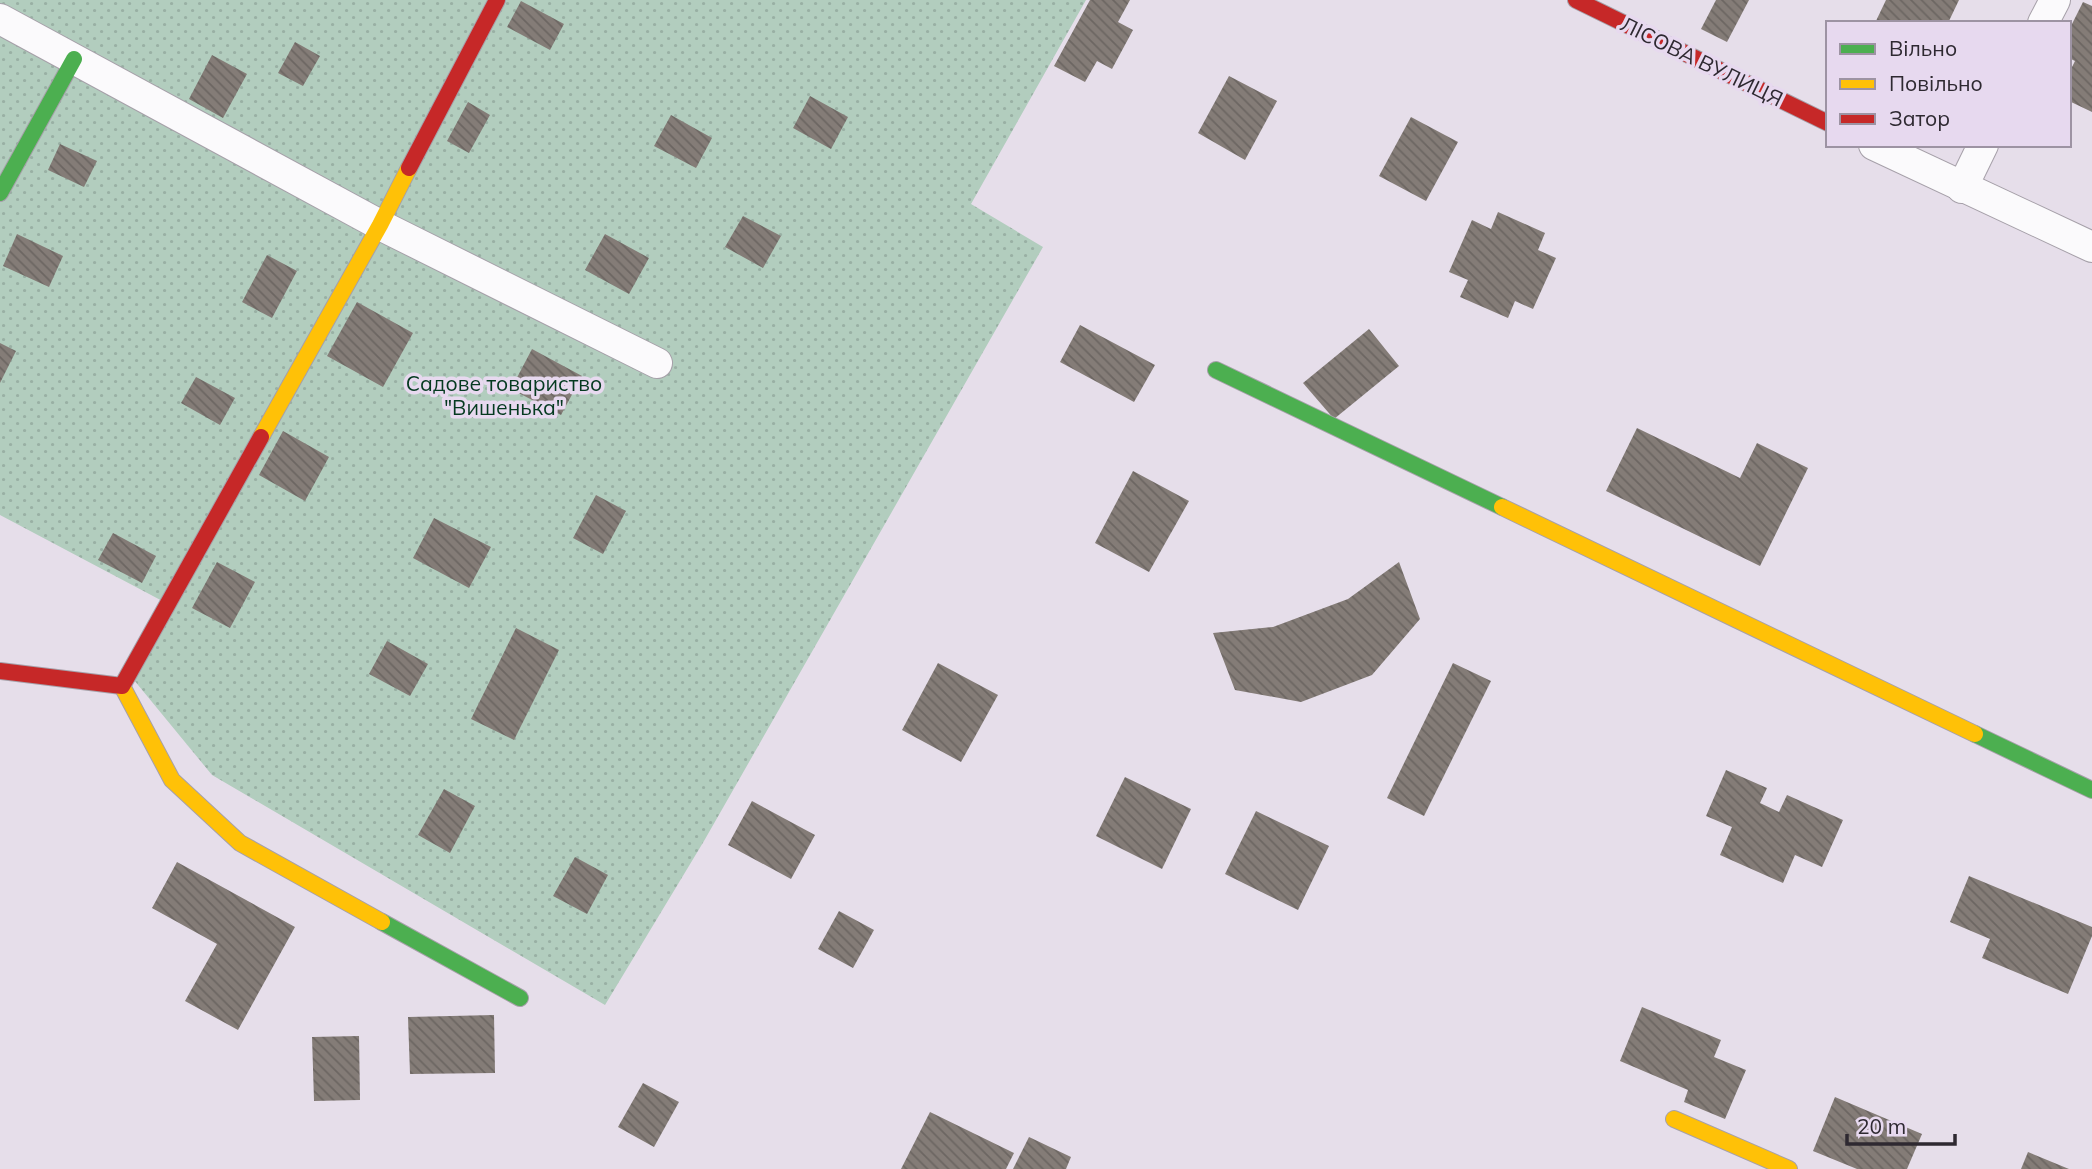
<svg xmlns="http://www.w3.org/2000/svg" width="2092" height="1169" font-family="Mulish,sans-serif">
	<defs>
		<pattern id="park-dots" width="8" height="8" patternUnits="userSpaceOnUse" patternTransform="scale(1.75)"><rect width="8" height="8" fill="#b2cdbe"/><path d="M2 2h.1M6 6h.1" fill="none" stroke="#99b0a4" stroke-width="1.8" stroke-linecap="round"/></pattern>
		<pattern id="building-back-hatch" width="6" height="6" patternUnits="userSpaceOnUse" patternTransform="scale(1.75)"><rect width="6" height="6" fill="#847c77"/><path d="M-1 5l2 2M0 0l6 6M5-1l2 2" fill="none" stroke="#6c6662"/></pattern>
	</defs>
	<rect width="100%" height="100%" fill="#e6deea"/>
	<polygon fill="url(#park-dots)" points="0,0 1086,0 971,204 1043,247 704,841 605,1005 212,775 129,674 168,604 0,515"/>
	<g fill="url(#building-back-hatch)">
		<polygon points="1090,0 1130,0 1118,22 1133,30 1112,69 1097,61 1085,82 1054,66"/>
		<polygon points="1716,0 1749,0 1727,42 1701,29"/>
		<polygon points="1886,0 1959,0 1948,23 1875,23"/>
		<polygon points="521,1 564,24 550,50 507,27"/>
		<polygon points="2083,2 2092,6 2092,112 2069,101 2069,73 2075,61 2069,58 2069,30"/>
		<polygon points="295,42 320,56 303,86 278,73"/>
		<polygon points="212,55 247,74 223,118 189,99"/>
		<polygon points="1229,76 1277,101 1245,160 1198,133"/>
		<polygon points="810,96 848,117 831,149 793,128"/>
		<polygon points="468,102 490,115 469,153 447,141"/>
		<polygon points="671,115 712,138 696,168 654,146"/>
		<polygon points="1411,117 1458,142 1426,201 1379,176"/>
		<polygon points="60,144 97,161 84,187 48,170"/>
		<polygon points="1498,212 1545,233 1538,250 1556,258 1533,309 1515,301 1508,318 1460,297 1468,280 1449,272 1472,220 1491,229"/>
		<polygon points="743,216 781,236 763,268 725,247"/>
		<polygon points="17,234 63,256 49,287 3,266"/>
		<polygon points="605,234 649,258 629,294 585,270"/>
		<polygon points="267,255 297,271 272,318 242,302"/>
		<polygon points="357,302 413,333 383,387 327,356"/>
		<polygon points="1080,325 1155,365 1134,402 1060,362"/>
		<polygon points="1369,329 1399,366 1334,419 1303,383"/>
		<polygon points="0,343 16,351 0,383"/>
		<polygon points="532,349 582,376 561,415 511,389"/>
		<polygon points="196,377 235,398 220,425 181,403"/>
		<polygon points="1637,428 1740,478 1757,443 1808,468 1760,566 1606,491"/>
		<polygon points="283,431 329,457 305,501 259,475"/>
		<polygon points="1133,471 1189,501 1149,572 1095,543"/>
		<polygon points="596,495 626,511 603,554 573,538"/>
		<polygon points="434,518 491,547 469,588 413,558"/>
		<polygon points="113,533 156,556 142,583 98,560"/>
		<polygon points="217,562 255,582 230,628 192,608"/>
		<polygon points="1399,562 1420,619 1372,675 1301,702 1235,690 1213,633 1273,627 1348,599"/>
		<polygon points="516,628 559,650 514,740 471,719"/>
		<polygon points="387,641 428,664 410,696 369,674"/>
		<polygon points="938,663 998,695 961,762 902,730"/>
		<polygon points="1453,663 1491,681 1424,816 1387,798"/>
		<polygon points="1726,770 1767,788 1760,803 1779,812 1787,795 1843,820 1822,867 1795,855 1783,883 1720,855 1732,827 1706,816"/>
		<polygon points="1125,777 1191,809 1162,869 1096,836"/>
		<polygon points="444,789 475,806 450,853 418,835"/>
		<polygon points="752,801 815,835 791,879 728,845"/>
		<polygon points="1256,811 1329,846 1298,910 1225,874"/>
		<polygon points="575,857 608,875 587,914 553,896"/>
		<polygon points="177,862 295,927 238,1030 185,1001 217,944 152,908"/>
		<polygon points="1969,876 2092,927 2092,936 2068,994 1982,958 1990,939 1950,922"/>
		<polygon points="839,911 874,930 853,968 818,949"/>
		<polygon points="1642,1007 1721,1040 1714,1057 1746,1070 1725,1119 1684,1102 1688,1090 1620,1061"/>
		<polygon points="494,1015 495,1073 410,1074 408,1017"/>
		<polygon points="359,1036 360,1100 314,1101 312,1037"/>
		<polygon points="643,1083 679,1102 654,1147 618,1127"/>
		<polygon points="1835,1097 1922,1134 1907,1169 1857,1169 1813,1151"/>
		<polygon points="930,1112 1014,1153 1006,1169 901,1169"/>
		<polygon points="1029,1137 1071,1157 1066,1169 1013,1169"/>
		<polygon points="2028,1152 2069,1169 2021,1169"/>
	</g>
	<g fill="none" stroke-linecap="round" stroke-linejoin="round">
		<g stroke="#a6a0a9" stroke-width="32">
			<g id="street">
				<polyline points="0,19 380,225 657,363"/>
				<polyline points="2043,23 2055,0"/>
				<polyline points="1874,145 2092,247"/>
				<polyline points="1962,188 1983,145"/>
			</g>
		</g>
		<g stroke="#a6a0a9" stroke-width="18">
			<g id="fast">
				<polyline points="0,193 74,59"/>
				<polyline points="1216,370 1502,507"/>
				<polyline points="1975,734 2092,790"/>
				<polyline points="382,922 520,998"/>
			</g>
		</g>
		<g stroke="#a6a0a9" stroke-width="18">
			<g id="slow">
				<polyline points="261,437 380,225 409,168"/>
				<polyline points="1502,507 1975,734"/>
				<polyline points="122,686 172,780 240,843 382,922"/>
				<polyline points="1674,1119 1789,1169"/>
			</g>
		</g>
		<g stroke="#a6a0a9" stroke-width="18">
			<g id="jam">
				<polyline points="1576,0 1828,123"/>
				<polyline points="409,168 497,0"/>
				<polyline points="0,671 122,686 261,437"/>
			</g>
		</g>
		<use href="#street" stroke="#fbfafc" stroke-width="30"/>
		<use href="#fast" stroke="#4caf50" stroke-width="16"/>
		<use href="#slow" stroke="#ffc107" stroke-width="16"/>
		<use href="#jam" stroke="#c62828" stroke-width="16"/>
	</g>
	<g text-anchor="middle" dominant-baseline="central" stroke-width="7" stroke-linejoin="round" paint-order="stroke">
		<g font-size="21" fill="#2e2931" stroke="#e7d9ef">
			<text transform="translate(1702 61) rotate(26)">ЛІСОВА ВУЛИЦЯ</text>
		</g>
		<g font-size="21" fill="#053a20" stroke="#e7d9ef">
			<text x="504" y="383">Садове товариство<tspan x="504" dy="24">"Вишенька"</tspan></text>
		</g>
	</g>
	<rect x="1826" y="21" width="245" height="126" fill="#e7d9ef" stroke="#9d93a3" stroke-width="2"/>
	<rect x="1840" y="44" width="35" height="10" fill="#4caf50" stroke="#9d93a3" stroke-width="2"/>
	<text x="1889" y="56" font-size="21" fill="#2e2931">Вільно</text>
	<rect x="1840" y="79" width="35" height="10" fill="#ffc107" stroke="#9d93a3" stroke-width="2"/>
	<text x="1889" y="91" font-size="21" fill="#2e2931">Повільно</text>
	<rect x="1840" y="114" width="35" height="10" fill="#c62828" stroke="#9d93a3" stroke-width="2"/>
	<text x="1889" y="126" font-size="21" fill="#2e2931">Затор</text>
	<path d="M1847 1134v10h108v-10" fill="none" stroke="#2e2931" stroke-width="3.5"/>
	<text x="1857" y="1134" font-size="21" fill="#2e2931" stroke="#e7d9ef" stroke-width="5" paint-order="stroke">20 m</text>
</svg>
